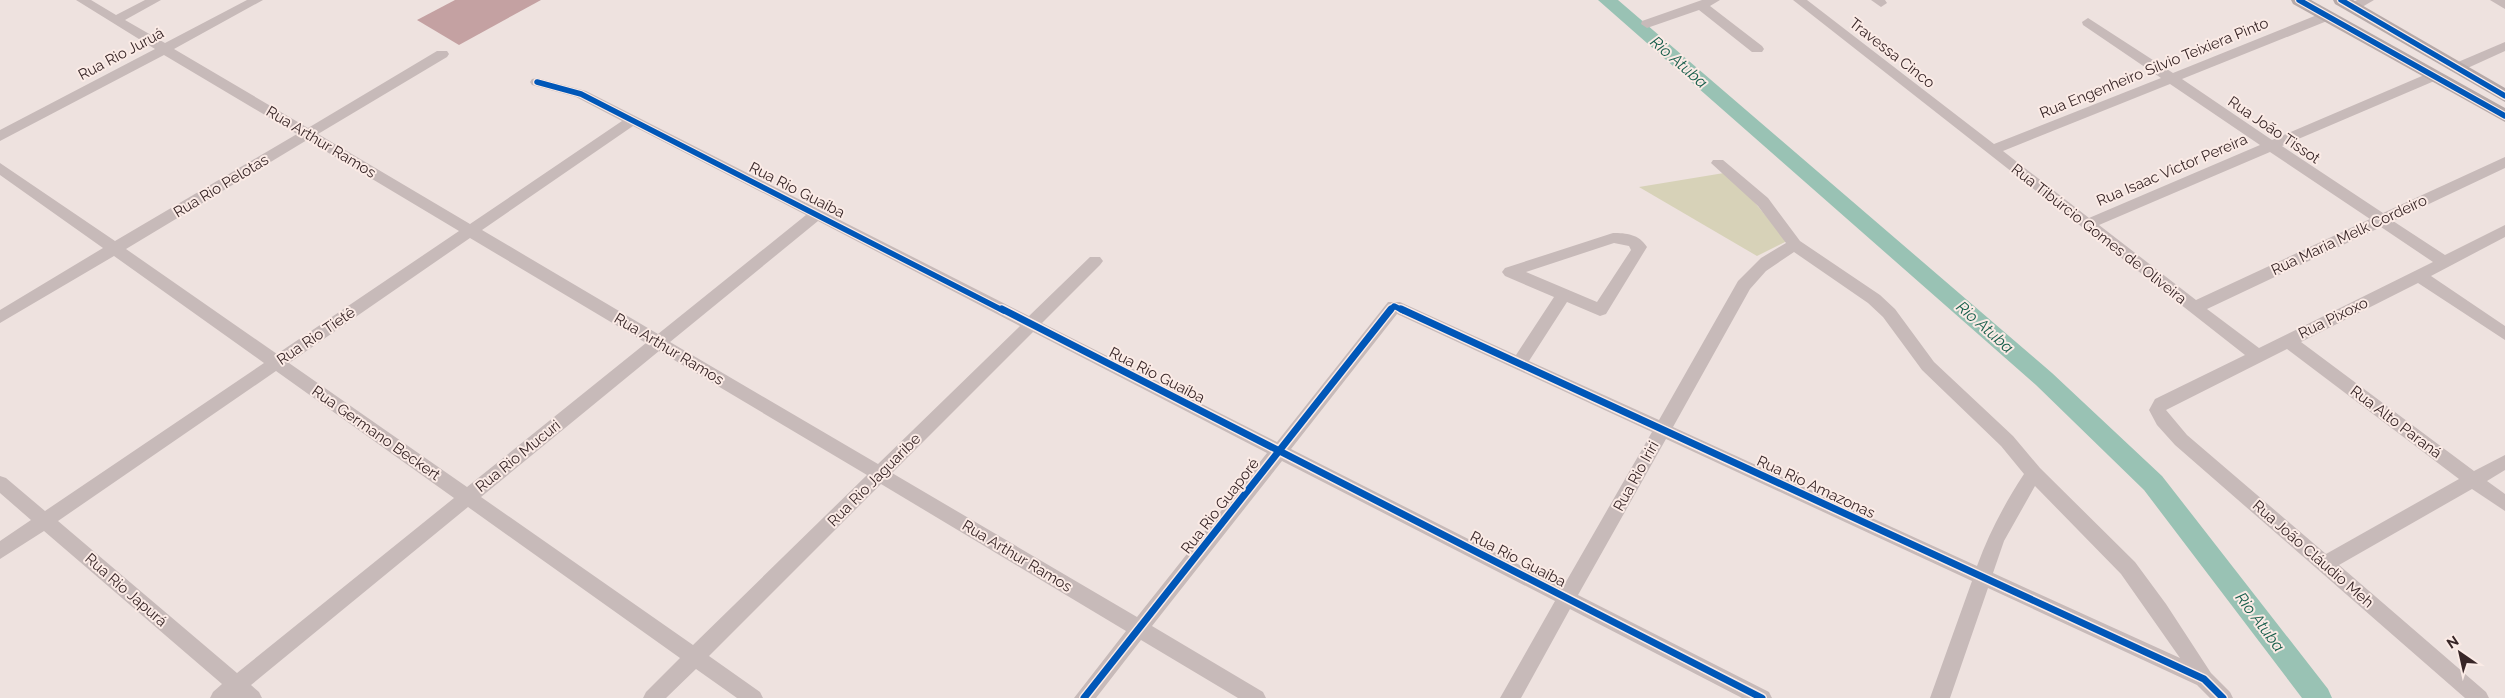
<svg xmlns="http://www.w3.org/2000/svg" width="2505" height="698" font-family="Raleway,sans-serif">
	<rect width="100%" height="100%" fill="#eee2df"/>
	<polygon fill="#d7d2b8" points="1724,173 1740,185 1787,241 1757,256 1639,187"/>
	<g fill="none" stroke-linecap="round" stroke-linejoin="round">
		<polygon fill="#99c2b4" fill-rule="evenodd" points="1598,0 1618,0 2052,373 2162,476 2328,689 2332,698 2302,698 2144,490 2036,385"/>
	</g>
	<polygon fill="#c4a1a2" points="455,0 541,0 459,45 417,20"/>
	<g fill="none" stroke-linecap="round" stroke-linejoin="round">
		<g fill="#c7bab9" fill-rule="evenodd">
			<path d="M76,0H91L116,15L145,0H161L125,20L165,43L247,0H263L174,49L308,128L437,51H447L449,54L447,57L318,134L470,224L622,121L576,97L532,85L530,82L532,79L537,78L586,91L1029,316L1090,257H1100L1103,261L1100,265L1042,323L1277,442L1388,302H1400L1516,355L1554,297L1505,276L1502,272L1505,268L1613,233C1626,233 1639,234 1647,247L1606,314L1600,316L1567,302L1529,361L1659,420L1738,281L1761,258L1786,243L1758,206L1711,163L1713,160H1723L1768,198L1800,241L1880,295L1895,309L1934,362L2013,436L2040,468L2135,562L2166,604L2211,673L2230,692L2233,698H2210L2197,685L1988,588L1950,698H1930L1972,581L1666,439L1578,595L1769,692L1772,698H1742L1570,609L1521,698H1500L1555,601L1282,461L1152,626L1263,692L1266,698H1238L1141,640L1096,698H1074L1126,631L881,484L709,656L760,692L763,698H737L696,669L666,698H643L646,692L680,658L468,507L251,685L259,692L262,698H210L213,692L222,684L44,531L0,559V541L31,520L0,493V476L6,478L45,511L264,363L114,256L0,323V310L103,248L0,175V163L115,241L297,134L164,55L0,141V130L155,49ZM633,126L806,215L658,334L482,230ZM307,140L459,231L277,354L126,249ZM818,221L1020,326L878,464L670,342ZM470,238L646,343L467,487L289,363ZM1614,243L1629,246L1631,250L1597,302L1526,272ZM1794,252L1868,303L1883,317L1922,370L2001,446L2024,474C2005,503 1989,533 1977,566L1673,427L1750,289L1766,271ZM1397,314L1652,432L1563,587L1291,449ZM1033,332L1267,453L1137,617L892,473ZM659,351L867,475L693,645L481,497ZM276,371L454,498L237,673L58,521ZM2035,486L2121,574L2180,658L1993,573L2004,541Z"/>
			<polygon points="1702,0 1720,0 1710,6 1762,46 1764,49 1762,52 1752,52 1699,10 1647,28 1641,24 1642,21"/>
			<path d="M1793,0H1807L1994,144L2161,78L2083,25L2082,22L2088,18L2173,73L2322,13H2332L2333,16L2332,19L2182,79L2272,140L2429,73H2439L2441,76L2439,79L2282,146L2383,213L2505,157V168L2393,221L2445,255L2505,225V237L2431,276L2505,326V340L2418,283L2301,342L2474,471L2505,455V470L2487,481L2505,494V511L2472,489L2339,565L2486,692L2489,698H2465L2175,445L2157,425L2149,410L2155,399L2245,355ZM2170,84L2260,145L2089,218L2003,151ZM2270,152L2370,219L2196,300L2099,225ZM2381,227L2433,262L2259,348L2207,309ZM2287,349L2459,479L2326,554L2187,435L2166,410Z"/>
			<polygon points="1871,0 1885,0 1887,3 1881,7"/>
			<polygon points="2357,0 2374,0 2357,10 2347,10 2346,7"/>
			<polygon points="2490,0 2505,0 2505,9"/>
			<polygon points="2505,42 2505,51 2461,71 2451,71 2449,68 2451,65"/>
		</g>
		<g fill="#b6a9a8" fill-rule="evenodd">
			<polygon points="2291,0 2311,0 2505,108 2505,122 2293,4"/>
			<polygon points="2333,0 2353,0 2505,88 2505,102 2335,4"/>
		</g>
		<g stroke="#fbebe6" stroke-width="8">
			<g id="cycleway-far1">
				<polyline points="2299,0 2505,116"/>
				<polyline points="2341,0 2505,96"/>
				<polyline points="537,82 581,94 1004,311"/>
				<polyline points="1390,311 1394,306 1404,311"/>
			</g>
		</g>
		<g stroke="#fbebe6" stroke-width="10">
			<g id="cycleway">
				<polyline points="1002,309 1762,698"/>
				<polyline points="1401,309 2204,679 2223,698"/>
				<polyline points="1084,698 1391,309"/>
			</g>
		</g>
		<use href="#cycleway-far1" stroke="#0057b8" stroke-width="5.5"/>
		<use href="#cycleway" stroke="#0057b8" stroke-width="7"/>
	</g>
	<g text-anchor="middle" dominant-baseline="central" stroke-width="4" stroke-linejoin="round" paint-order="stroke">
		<g font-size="15" fill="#382627" stroke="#fbebe6">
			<text transform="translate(1892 53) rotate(38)">Travessa Cinco</text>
			<text transform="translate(121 54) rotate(-28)">Rua Rio Juruá</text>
			<text transform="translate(2154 68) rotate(-22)">Rua Engenheiro Silvio Teixiera Pinto</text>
			<text transform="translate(2274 130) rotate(34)">Rua João Tissot</text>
			<text transform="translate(321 142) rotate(31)">Rua Arthur Ramos</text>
			<text transform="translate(2172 170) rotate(-23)">Rua Isaac Victor Pereira</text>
			<text transform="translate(221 186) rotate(-31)">Rua Rio Pelotas</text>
			<text transform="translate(797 190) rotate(27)">Rua Rio Guaíba</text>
			<text transform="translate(2099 234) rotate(38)">Rua Tibúrcio Gomes de Oliveira</text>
			<text transform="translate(2349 235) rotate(-25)">Rua Maria Melk Cordeiro</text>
			<text transform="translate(2333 318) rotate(-26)">Rua Pixoxo</text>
			<text transform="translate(316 336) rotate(-34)">Rua Rio Tietê</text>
			<text transform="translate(669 349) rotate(31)">Rua Arthur Ramos</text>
			<text transform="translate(1157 375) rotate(27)">Rua Rio Guaíba</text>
			<text transform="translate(2396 422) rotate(37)">Rua Alto Paraná</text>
			<text transform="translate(376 433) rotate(35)">Rua Germano Beckert</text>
			<text transform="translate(518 456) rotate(-39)">Rua Rio Mucuri</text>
			<text transform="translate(1636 476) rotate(-61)">Rua Rio Iriri</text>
			<text transform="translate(874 480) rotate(-45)">Rua Rio Jaguaribe</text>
			<text transform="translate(1816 487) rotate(25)">Rua Rio Amazonas</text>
			<text transform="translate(1220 506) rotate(-52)">Rua Rio Guaporé</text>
			<text transform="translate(2313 554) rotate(41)">Rua João Cláudio Meh</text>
			<text transform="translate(1017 556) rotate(31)">Rua Arthur Ramos</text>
			<text transform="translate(1518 559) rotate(27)">Rua Rio Guaíba</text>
			<text transform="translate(126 590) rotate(41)">Rua Rio Japurá</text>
		</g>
		<g font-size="16" font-style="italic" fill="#175e4b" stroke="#fbebe6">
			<text transform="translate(1679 62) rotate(41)">Rio Atuba</text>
			<text transform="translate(1985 327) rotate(41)">Rio Atuba</text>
			<text transform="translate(2260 622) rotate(53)">Rio Atuba</text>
		</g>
	</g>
	<g transform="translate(2460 653) rotate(326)" stroke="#fbebe6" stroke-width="4" paint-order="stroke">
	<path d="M0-4L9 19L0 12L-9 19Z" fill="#382627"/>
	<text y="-8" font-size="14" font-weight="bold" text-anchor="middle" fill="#382627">N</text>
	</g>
</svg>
